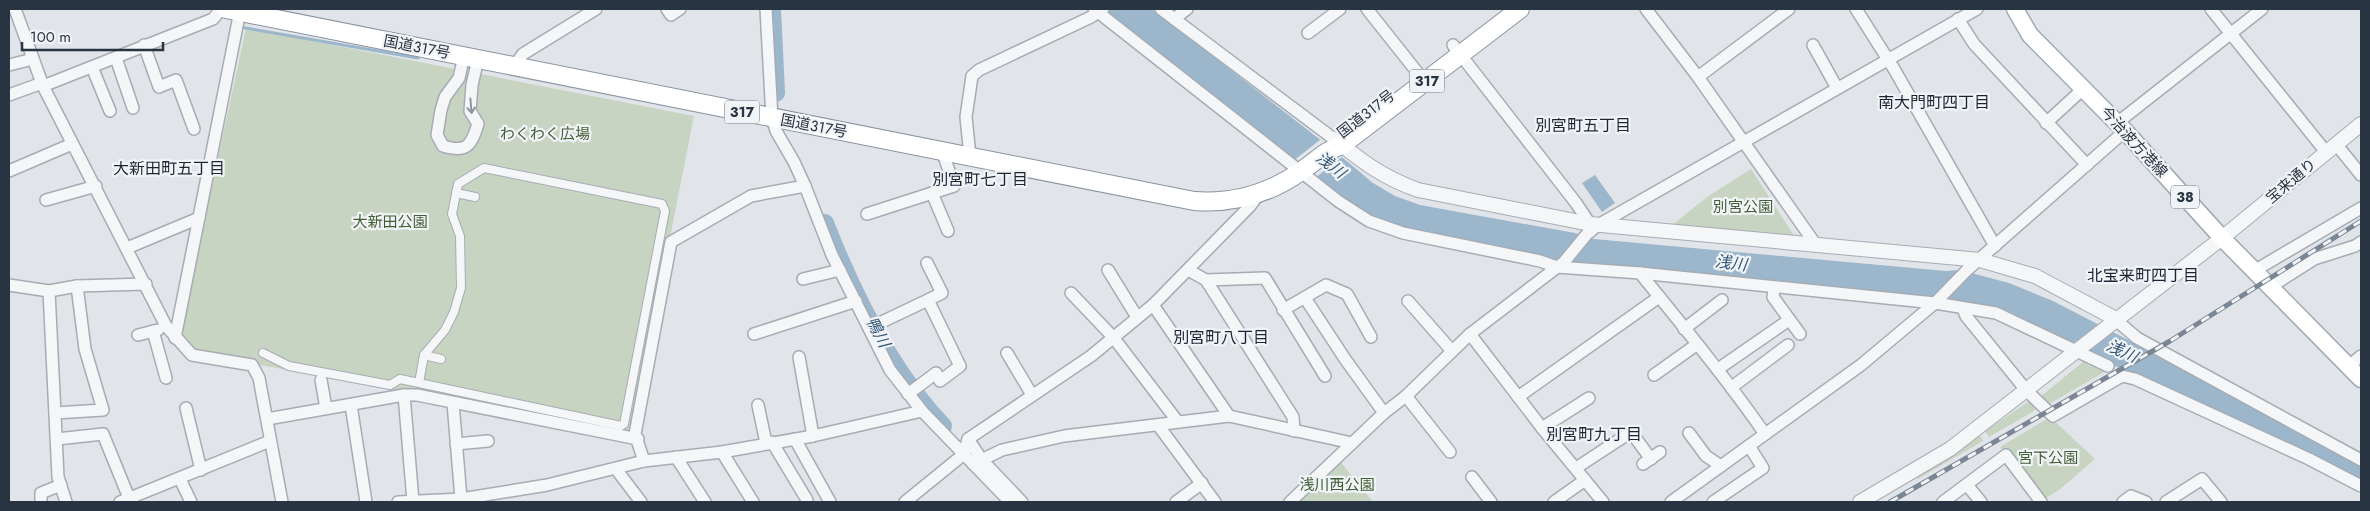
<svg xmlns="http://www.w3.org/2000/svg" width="2370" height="511" font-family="Jost,'Noto Sans JP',sans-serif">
	<rect width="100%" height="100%" fill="#e1e5ea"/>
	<g fill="#c8d4c2">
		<polygon points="246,28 694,116 631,435 213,356 193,347 180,335"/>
		<polygon points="1751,169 1795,237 1671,226 1707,197"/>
		<polygon points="2084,361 2089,366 2097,362 2106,371 2049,404 2040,397"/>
		<polygon points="2031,400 2039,408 1989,437 1985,431"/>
		<polygon points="2050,417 2095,459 2059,490 2043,500 2000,447"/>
		<polygon points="1980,435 1983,441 1918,479 1917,478"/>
		<polygon points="1339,460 1373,502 1295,502"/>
	</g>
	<g fill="#9cb6cb">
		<polygon points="1098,9 1152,9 1331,148 1373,183 1395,196 1420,205 1575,233 1594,239 1946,271 1960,270 2009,283 2053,301 2240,398 2270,418 2361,464 2361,485 2107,362 2008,311 1946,302 1573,263 1400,229 1376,220 1344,200"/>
		<polygon points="1595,175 1615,203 1602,212 1582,183"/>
	</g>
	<polygon fill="#e1e5ea" points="1321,139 1342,157 1315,178 1293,161"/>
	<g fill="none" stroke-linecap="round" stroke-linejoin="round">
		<polyline stroke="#9cb6cb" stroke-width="3" points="240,27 418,58"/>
		<g stroke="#9cb6cb" stroke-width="18">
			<polyline points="772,9 776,93"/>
			<path d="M825,223C852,292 891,372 943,426"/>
		</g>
		<g stroke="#a6acb4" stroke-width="10">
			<g id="pedestrian">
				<polyline points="456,193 475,197"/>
				<polyline points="263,353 289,366 390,385 400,379 419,383 621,426 624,424 665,211 662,204 484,168 458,184 452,214 460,236 461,288 454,312 445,330 424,355 419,383"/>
				<polyline points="424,355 441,359"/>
			</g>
		</g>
		<g stroke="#a6acb4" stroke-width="14">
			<g id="minor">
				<polyline points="15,9 43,86 166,326 192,355 252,365 259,378 282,502"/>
				<polyline points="667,9 671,15 680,9"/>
				<polyline points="766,9 772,118 776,131 794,162 805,186 832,255 890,370 922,411 1010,502"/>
				<polyline points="1094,9 1338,201 1369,221 1403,233 1540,261 1557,267 1640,273 1935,303 1996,313 2108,366"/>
				<polyline points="1161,9 1334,139"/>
				<polyline points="1367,9 1425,82"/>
				<polyline points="1646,9 1698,77 1816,245"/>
				<polyline points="1856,9 1894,69 1995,246"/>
				<polyline points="2211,9 2326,152"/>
				<polyline points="1174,19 1187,9"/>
				<polyline points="1958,19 1974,44 2087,165"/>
				<polyline points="1308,33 1340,9"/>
				<polyline points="144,45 159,87 176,80 194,129"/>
				<polyline points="1453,45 1576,203 1590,224"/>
				<polyline points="1813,45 1837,88"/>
				<path d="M464,56L459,78L445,97L441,110L437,135L443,146C467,153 471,146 478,124L470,111L472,85L478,59"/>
				<polyline points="116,58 133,108"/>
				<polyline points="9,65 33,59"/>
				<polyline points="514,66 523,54 596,9"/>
				<polyline points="92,67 110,111"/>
				<polyline points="1698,77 1789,9"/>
				<polyline points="43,86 213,19 221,9"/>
				<polyline points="9,95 42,83"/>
				<polyline points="2046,123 2083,89"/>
				<polyline points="2117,123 2262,9"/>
				<polyline points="2336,144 2361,175"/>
				<polyline points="970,156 966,117 972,76 979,70 1091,17 1103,9"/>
				<polyline points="9,171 72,144"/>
				<polyline points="932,193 948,231"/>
				<polyline points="46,200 96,186"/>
				<polyline points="867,214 954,186 942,150"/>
				<polyline points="127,248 199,218"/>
				<polyline points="927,263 942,293 928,300"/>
				<polyline points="1108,270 1137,317"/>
				<polyline points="1188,270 1206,280 1265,278 1325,376"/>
				<polyline points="2254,271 2361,208"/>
				<path d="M1640,273C1683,326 1726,378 1765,434"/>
				<polyline points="803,279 840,270"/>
				<polyline points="1206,280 1293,417 1294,431"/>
				<polyline points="9,285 49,291 77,286 146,284"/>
				<polyline points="2272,286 2314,259 2355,246 2361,242"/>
				<polyline points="1774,288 1773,297 1800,334"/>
				<polyline points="49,291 58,477 66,502"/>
				<polyline points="1071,293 1113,337 1178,422"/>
				<polyline points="1305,298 1345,359 1384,413"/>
				<polyline points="1408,301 1452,351"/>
				<polyline points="1153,305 1229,416"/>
				<polyline points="1963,308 1966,316 2026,390 2053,416 2122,376 2135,379 2309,459 2361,486"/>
				<polyline points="1283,310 1326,285 1347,294 1371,337"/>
				<polyline points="2116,320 2137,338 2361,460"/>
				<polyline points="869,328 928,300 960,366 940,381 936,373 908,394"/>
				<polyline points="1684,329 1722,300"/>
				<polyline points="153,331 166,378"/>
				<polyline points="754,334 856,301"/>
				<polyline points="1470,334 1542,428 1603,502"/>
				<polyline points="138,335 158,330"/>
				<polyline points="175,338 240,11"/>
				<polyline points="1007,353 1032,395"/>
				<polyline points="799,357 813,436"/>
				<polyline points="2349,366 2361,356"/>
				<polyline points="1718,369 1789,320"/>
				<polyline points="1654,375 1696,345"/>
				<polyline points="321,380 326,408"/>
				<polyline points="1732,387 1788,345"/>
				<polyline points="404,395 413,501"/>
				<polyline points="1406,396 1450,452"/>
				<polyline points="1518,397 1659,297"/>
				<polyline points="453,403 461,499"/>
				<polyline points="351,405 366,502"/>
				<polyline points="758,405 766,443"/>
				<polyline points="186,408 201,470"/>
				<polyline points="55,413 103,410 85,349 77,286"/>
				<polyline points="267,419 404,395 417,395 638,439"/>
				<polyline points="1158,425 1215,502"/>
				<polyline points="1542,428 1589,398"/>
				<polyline points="1689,433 1706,456 1721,466"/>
				<polyline points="57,439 103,434 129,498"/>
				<polyline points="795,439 830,502"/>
				<polyline points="968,439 982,460 1022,502"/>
				<polyline points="772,442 807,500"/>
				<polyline points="456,444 488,441"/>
				<polyline points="722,452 753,502"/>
				<polyline points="676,457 705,502"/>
				<polyline points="644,461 635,434 671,242 751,196 805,186"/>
				<polyline points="973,464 1002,450 1064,436 1229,416 1352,443"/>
				<polyline points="1643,464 1660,452"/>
				<polyline points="1576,468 1631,432 1651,459"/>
				<polyline points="616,469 641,502"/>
				<polyline points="1472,477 1491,502"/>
				<polyline points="180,479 191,502"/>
				<polyline points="1967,485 1981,502"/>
				<polyline points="41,502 41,493 61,485"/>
				<polyline points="120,502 270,441"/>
				<polyline points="398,502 461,499 547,485 644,461 722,452 813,436 922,411"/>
				<polyline points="905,502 964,454 968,439 1091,356 1153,305 1250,206 1259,194"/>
				<polyline points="1176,502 1202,483"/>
				<polyline points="1290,502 1384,413 1406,396 1470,334 1564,262 1587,234 1598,225 1977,9"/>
				<polyline points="1554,502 1585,480"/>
				<polyline points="1671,502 1861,365 1935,303 1967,270 2125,131"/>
				<polyline points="1713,502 1763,468 1749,446"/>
				<polyline points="1943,502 2006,455 2041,502"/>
				<polyline points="2123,502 2131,496 2146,502"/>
				<polyline points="2166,502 2202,479 2221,502"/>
			</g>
		</g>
		<g stroke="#a6acb4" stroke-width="16">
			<g id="tertiary">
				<path d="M1334,139C1363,162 1382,177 1418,190L1590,224L1980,260L2035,276L2116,319"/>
				<polyline points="1860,502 1950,449 2222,238 2361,124"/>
			</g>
		</g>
		<g stroke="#a0abb6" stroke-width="19">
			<polyline id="primary" points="2015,9 2030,35 2125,131 2222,238 2361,379"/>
		</g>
		<g stroke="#8894a1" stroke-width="20">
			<path id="trunk" d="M226,9L1194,201C1233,204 1268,194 1300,172C1315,162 1326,150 1342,145L1520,9"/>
		</g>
		<use href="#pedestrian" stroke="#f4f6f8" stroke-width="8"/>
		<use href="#minor" stroke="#f4f6f8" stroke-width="11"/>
		<use href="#tertiary" stroke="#f4f6f8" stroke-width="14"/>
		<use href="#primary" stroke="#fff" stroke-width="16"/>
		<use href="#trunk" stroke="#fff" stroke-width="18"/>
		<g stroke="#7a8694" stroke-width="5">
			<polyline id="rail" points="1890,502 2170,341 2361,221"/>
		</g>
		<use href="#rail" stroke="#f1f4f7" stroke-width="3" stroke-dasharray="9" stroke-linecap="butt"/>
	</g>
	<defs><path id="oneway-shaft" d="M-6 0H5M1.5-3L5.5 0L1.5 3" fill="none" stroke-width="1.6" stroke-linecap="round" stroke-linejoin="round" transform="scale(1.25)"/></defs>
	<use stroke="#8e959d" href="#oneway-shaft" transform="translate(471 106) rotate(85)"/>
	<g text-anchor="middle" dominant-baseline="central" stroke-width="4.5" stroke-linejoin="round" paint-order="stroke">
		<g fill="#f1f4f7" stroke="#656e78" stroke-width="1">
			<rect x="1409.5" y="69.5" width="35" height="23" rx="4"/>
			<rect x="724.5" y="100.5" width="35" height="23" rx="4"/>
			<rect x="2171" y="185.5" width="28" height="23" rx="4"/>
		</g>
		<g font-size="14" font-weight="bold" fill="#293442">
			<text x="1427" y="81">317</text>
			<text x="742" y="112">317</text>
			<text x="2185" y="197">38</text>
		</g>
		<g font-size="15" fill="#293442" stroke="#f1f4f7">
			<text transform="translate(417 47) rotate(11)">国道317号</text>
			<text transform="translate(1366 114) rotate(-38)">国道317号</text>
			<text transform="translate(814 126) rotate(11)">国道317号</text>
			<text transform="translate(2134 142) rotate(47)">今治波方港線</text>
			<text transform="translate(2291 181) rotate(-40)">宝来通り</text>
		</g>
		<g font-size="15" fill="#415e36" stroke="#f1f4f7">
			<text x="545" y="134">わくわく広場</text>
			<text x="1743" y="207">別宮公園</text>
			<text x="390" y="222">大新田公園</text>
			<text x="2048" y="458">宮下公園</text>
			<text x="1337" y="485">浅川西公園</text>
		</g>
		<g font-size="16" fill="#1b2533" stroke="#f1f4f7">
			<text x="1934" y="102">南大門町四丁目</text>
			<text x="1583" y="125">別宮町五丁目</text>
			<text x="169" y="168">大新田町五丁目</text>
			<text x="980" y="179">別宮町七丁目</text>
			<text x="2143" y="275">北宝来町四丁目</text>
			<text x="1221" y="337">別宮町八丁目</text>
			<text x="1594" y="434">別宮町九丁目</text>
		</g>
		<g font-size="16" font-style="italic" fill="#325677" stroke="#f1f4f7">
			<text transform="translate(1331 165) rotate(38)">浅川</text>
			<text transform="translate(1731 263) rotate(7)">浅川</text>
			<text transform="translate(878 332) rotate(62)">鴨川</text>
			<text transform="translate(2122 351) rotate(25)">浅川</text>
		</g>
	</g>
	<rect width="2370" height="511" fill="none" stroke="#293442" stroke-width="20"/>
	<path d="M22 42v8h141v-8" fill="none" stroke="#293442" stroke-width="2.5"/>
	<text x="30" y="42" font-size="15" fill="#293442" stroke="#f1f4f7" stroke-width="4" paint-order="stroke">100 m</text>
</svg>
